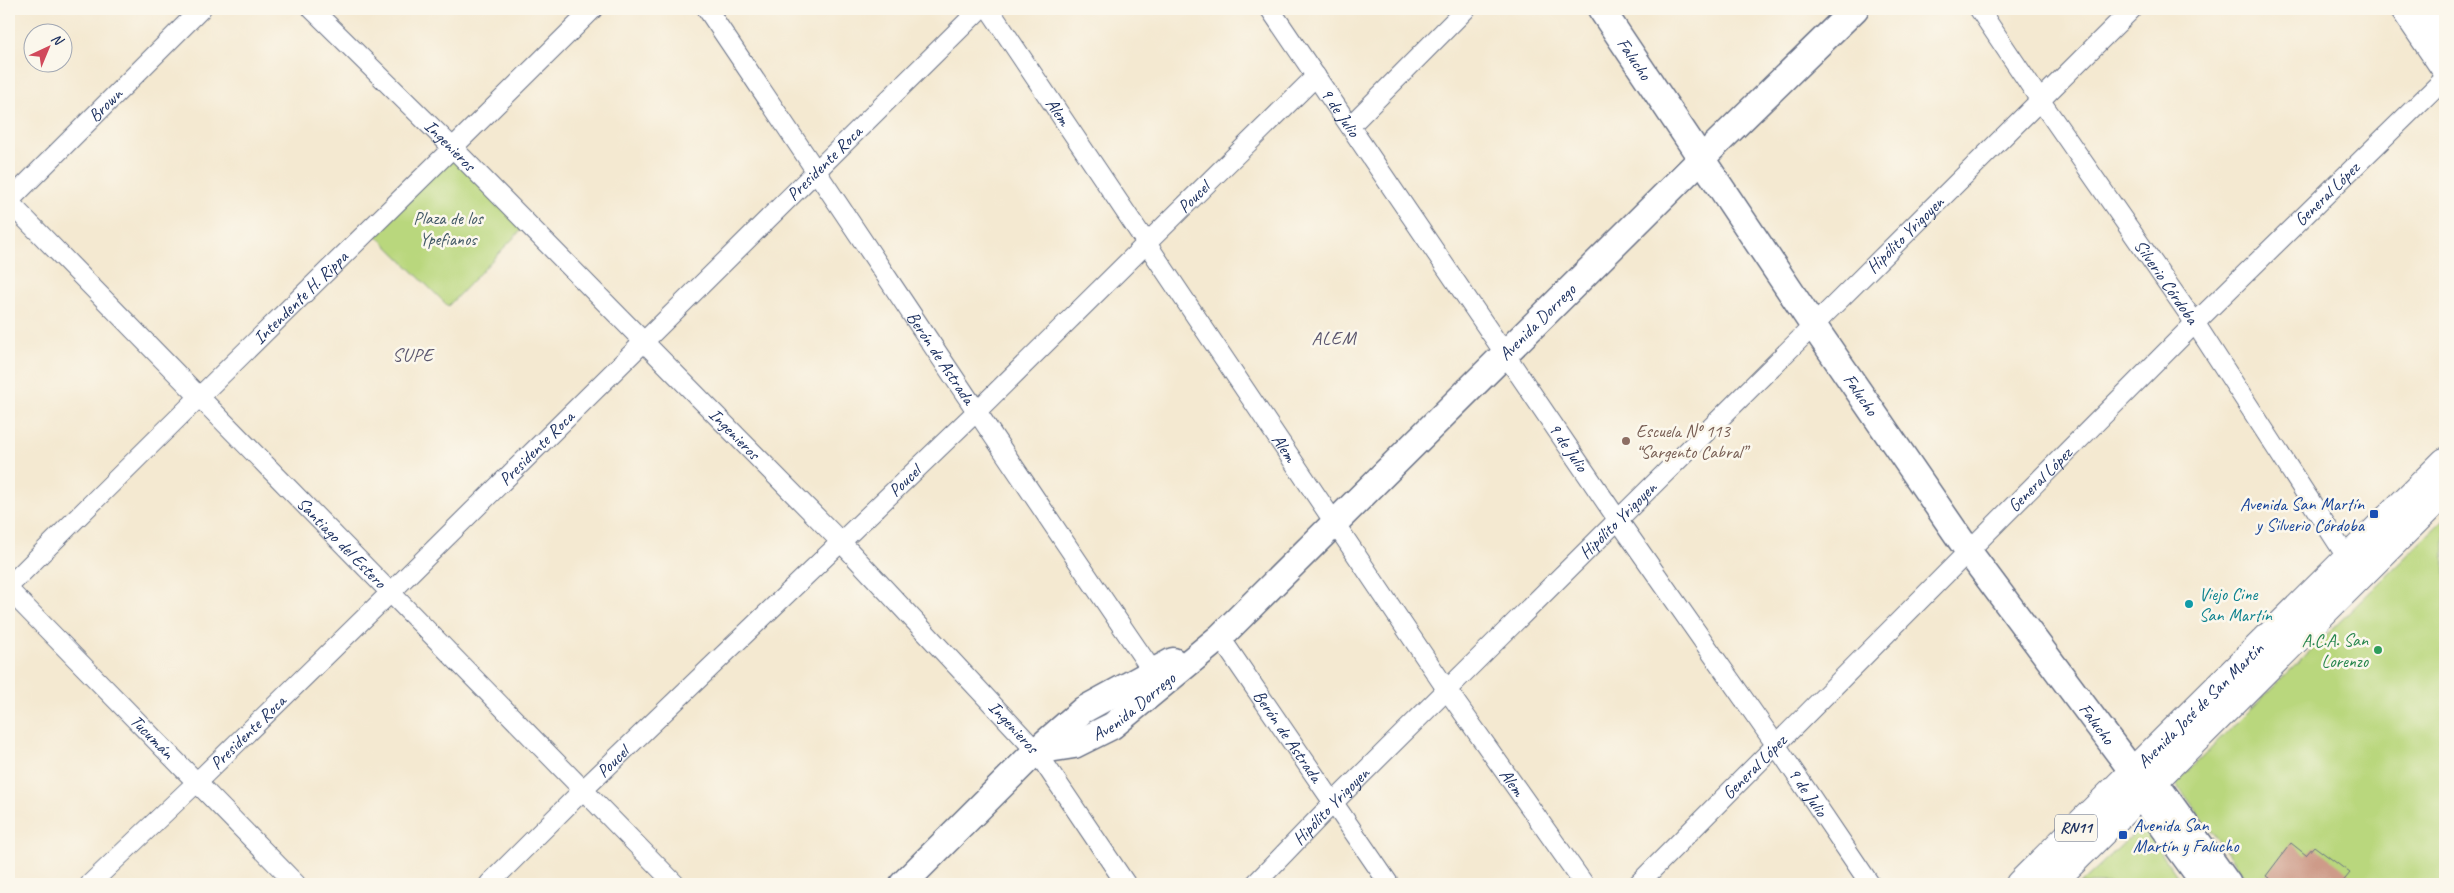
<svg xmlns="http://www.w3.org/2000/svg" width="2454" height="893" font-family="Caveat,sans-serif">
	<rect width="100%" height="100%" fill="#fbf7ec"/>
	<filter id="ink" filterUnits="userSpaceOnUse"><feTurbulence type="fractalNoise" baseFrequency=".02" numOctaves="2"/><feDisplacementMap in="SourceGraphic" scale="10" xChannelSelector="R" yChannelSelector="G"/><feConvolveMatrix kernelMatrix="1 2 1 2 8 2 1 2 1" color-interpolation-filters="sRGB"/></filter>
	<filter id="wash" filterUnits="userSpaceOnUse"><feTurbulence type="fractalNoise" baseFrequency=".0096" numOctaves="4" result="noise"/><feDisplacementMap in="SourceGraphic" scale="20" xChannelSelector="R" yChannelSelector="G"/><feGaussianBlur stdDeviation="1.12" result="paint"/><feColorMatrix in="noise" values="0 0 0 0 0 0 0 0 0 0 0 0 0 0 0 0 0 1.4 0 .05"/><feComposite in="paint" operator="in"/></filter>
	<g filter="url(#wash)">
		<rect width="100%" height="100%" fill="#f4e9d1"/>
		<g fill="#b9d77d" stroke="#6a836e">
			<polygon points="453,148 527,224 448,306 370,229"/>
			<polygon points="2445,518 2445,884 2250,884 2176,783"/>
			<polygon points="2142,826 2183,884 2080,884"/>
		</g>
		<g id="blocks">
			<polygon fill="#ce9b89" points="2291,843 2306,855 2314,846 2350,873 2341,884 2277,884 2266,876"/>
		</g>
	</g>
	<g filter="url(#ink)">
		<use href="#blocks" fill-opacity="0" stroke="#677086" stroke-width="1"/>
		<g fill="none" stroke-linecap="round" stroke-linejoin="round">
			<g stroke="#677086" stroke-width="21">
				<g id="street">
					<path id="s1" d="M312,9L453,148L840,541L1036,751L1126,884"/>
					<path id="s2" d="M707,9C856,229 1002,452 1153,672L1147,682"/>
					<path id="s3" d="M989,9L1447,690L1584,884"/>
					<path id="s4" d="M1270,9L1618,520L1776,745L1870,884"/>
					<path id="s5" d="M1979,9L2040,100L2195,323L2348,559"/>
					<polyline points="1350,126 1466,9"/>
					<path id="s6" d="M9,201L201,9"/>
					<path id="s7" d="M9,202L675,884"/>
					<path id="s8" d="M9,586C202,392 399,202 593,9"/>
					<path id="s9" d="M9,590L296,884"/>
					<path id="s10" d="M1220,637L1389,884"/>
					<path id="s11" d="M90,884L196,783L390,593L980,9"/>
					<path id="s12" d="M489,884L583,790L976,412L1316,76"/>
					<path id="s13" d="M1255,884L1332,804L2132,9"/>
					<path id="s14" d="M1638,884L2195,323L2445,78"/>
				</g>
			</g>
			<g stroke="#677086" stroke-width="29">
				<g id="secondary">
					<path id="s15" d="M1601,9L1813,325L1969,552L2133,772L2140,795L2205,884"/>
					<path id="s16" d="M1036,751L1074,745L1112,726L1220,637L1702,158L1855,9"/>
					<polyline points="2133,772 2154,781 2228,884"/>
					<polyline points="903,884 1036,751 1083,710 1173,661"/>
				</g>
			</g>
			<g stroke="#677086" stroke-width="30">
				<g id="primary">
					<polyline points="2405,9 2445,68"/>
					<polyline points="2431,9 2445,30"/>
					<path id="s17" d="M2020,884L2445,462"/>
					<polyline points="2050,884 2445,491"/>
				</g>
			</g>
			<use href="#street" stroke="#fff" stroke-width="19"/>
			<use href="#secondary" stroke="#fff" stroke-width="26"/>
			<use href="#primary" stroke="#fff" stroke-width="28"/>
		</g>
	</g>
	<circle fill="#8d6e63" stroke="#fbf7ec" stroke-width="2" cx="1626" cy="441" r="5"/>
	<g fill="#1a4fb4" stroke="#fbf7ec" stroke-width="2">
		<rect x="2369" y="509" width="10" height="10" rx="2.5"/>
		<rect x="2118" y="830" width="10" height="10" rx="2.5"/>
	</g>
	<circle fill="#0f9aa8" stroke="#fbf7ec" stroke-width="2" cx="2189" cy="604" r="5"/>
	<circle fill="#2e9e5b" stroke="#fbf7ec" stroke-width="2" cx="2378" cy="650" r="5"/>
	<g text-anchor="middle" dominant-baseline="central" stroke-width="5" stroke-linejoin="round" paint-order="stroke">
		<rect fill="#fbf7ec" stroke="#5e6b89" stroke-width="1" x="2055" y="814.5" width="42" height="27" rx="4"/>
		<g font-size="16" font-weight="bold" fill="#1b2f5e">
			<text x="2076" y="828">RN11</text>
		</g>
		<g font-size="18" fill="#1b2f5e" stroke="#fbf7ec">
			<text stroke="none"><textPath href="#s15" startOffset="60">Falucho</textPath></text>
			<text stroke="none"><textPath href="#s6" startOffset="136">Brown</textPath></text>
			<text stroke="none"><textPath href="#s3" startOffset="124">Alem</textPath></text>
			<text stroke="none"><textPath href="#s4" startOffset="125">9 de Julio</textPath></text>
			<text stroke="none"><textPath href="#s1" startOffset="194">Ingenieros</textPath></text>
			<text stroke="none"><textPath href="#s11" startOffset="1029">Presidente Roca</textPath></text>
			<text stroke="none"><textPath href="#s14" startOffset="975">General López</textPath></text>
			<text stroke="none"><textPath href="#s12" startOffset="984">Poucel</textPath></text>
			<text stroke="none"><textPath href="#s13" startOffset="919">Hipólito Yrigoyen</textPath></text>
			<text stroke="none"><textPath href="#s5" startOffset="331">Silverio Córdoba</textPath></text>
			<text stroke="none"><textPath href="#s8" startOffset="410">Intendente H. Rippa</textPath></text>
			<text stroke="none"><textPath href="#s16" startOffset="668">Avenida Dorrego</textPath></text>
			<text stroke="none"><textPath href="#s2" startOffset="420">Berón de Astrada</textPath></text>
			<text stroke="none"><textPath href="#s15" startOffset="465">Falucho</textPath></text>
			<text stroke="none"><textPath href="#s1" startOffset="599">Ingenieros</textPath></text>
			<text stroke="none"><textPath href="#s3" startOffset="529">Alem</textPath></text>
			<text stroke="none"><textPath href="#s4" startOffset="530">9 de Julio</textPath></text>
			<text stroke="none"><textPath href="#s11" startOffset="624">Presidente Roca</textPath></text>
			<text stroke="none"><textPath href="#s14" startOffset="570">General López</textPath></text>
			<text stroke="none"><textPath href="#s12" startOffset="579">Poucel</textPath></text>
			<text stroke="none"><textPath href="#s13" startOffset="514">Hipólito Yrigoyen</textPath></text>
			<text stroke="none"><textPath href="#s7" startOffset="476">Santiago del Estero</textPath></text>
			<text stroke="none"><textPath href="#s16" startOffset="110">Avenida Dorrego</textPath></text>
			<text stroke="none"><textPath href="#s17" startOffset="254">Avenida José de San Martín</textPath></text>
			<text stroke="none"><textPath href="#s15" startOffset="870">Falucho</textPath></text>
			<text stroke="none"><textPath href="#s1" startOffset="1004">Ingenieros</textPath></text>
			<text stroke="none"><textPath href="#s11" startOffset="219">Presidente Roca</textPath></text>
			<text stroke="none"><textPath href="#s10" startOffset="120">Berón de Astrada</textPath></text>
			<text stroke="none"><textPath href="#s9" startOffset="205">Tucumán</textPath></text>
			<text stroke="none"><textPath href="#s12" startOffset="174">Poucel</textPath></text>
			<text stroke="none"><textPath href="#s14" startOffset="165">General López</textPath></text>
			<text stroke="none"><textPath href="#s3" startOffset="934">Alem</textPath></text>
			<text stroke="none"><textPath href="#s4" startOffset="950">9 de Julio</textPath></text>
			<text stroke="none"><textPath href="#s13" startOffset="109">Hipólito Yrigoyen</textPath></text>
		</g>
		<g font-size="18" fill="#425966" stroke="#fbf7ec">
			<text x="448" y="218">Plaza de los<tspan x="448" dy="21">Ypefianos</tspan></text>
		</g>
		<g font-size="18" fill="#785e54" stroke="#fbf7ec" text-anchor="start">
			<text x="1636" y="431">Escuela Nº 113<tspan x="1636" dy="21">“Sargento Cabral”</tspan></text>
		</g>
		<g font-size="18" fill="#164399" stroke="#fbf7ec" text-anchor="end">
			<text x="2364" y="504">Avenida San Martín<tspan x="2364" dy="21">y Silverio Córdoba</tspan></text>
			<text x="2133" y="825" text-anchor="start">Avenida San<tspan x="2133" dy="21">Martín y Falucho</tspan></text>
		</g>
		<g font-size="18" fill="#0d838f" stroke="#fbf7ec" text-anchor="start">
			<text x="2199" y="594">Viejo Cine<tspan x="2199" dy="21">San Martín</tspan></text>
		</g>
		<g font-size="18" fill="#27864d" stroke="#fbf7ec" text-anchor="end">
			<text x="2368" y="640">A.C.A. San<tspan x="2368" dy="21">Lorenzo</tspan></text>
		</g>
		<g font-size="19" letter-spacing="1" fill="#5a556d" stroke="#fbf7ec">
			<text x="1334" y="338">ALEM</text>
			<text x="413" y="355">SUPE</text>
		</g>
	</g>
	<rect width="2454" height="893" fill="none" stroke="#fbf7ec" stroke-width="30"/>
	<g transform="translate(48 48) rotate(44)"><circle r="24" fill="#fbf7ec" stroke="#a1a7b3"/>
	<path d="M0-4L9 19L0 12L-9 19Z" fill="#d1495b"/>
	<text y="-8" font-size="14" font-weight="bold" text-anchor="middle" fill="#1b2f5e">N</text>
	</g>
</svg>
